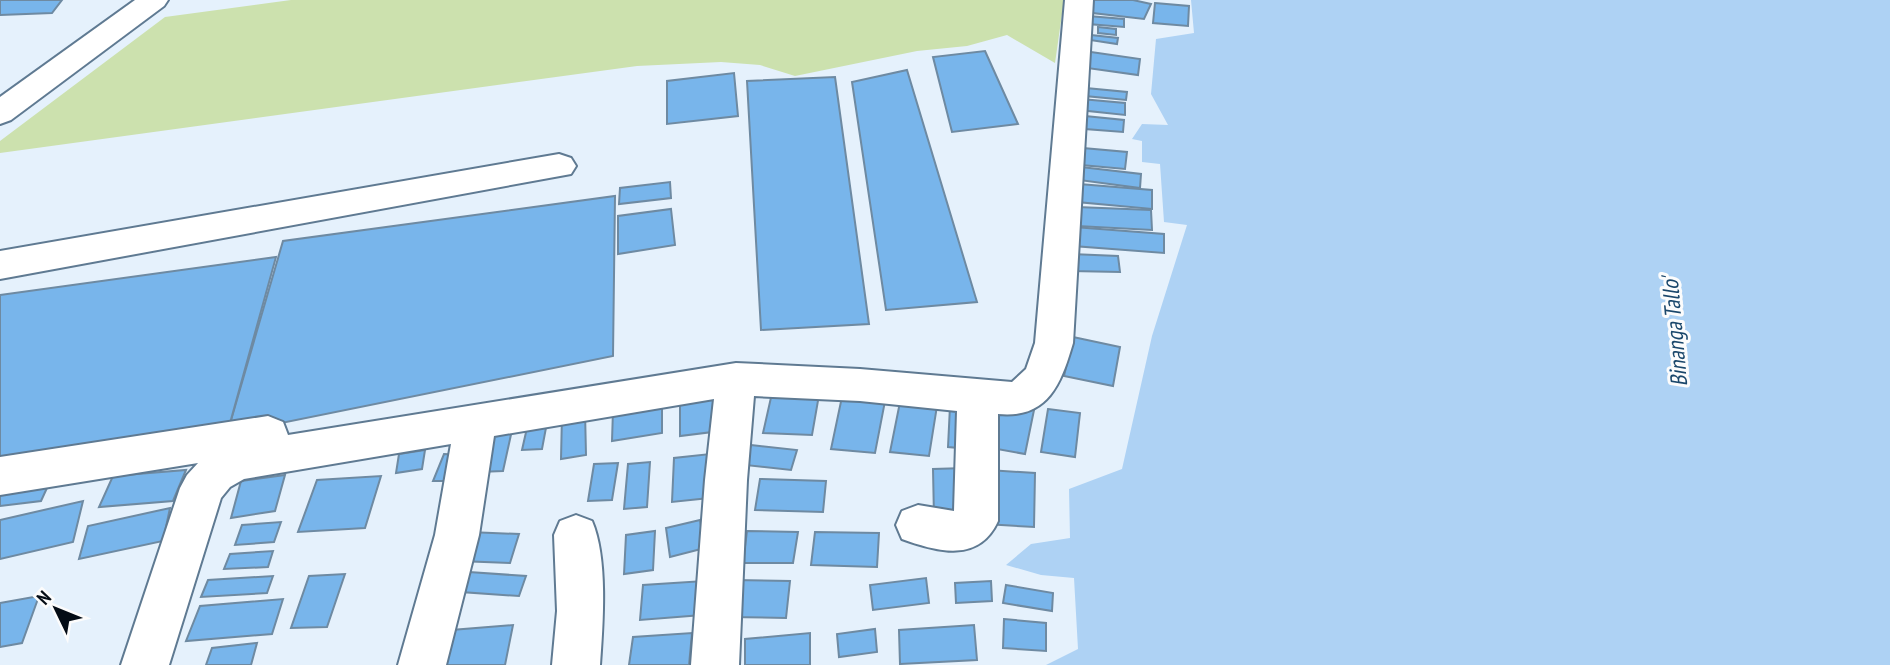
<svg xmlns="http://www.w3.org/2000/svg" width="1890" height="665" font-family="'PT Sans Narrow',sans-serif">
	<rect width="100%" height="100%" fill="#e5f1fc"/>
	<polygon fill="#cce1ae" points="291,0 1064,0 1055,63 1007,35 967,46 917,51 795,76 760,65 721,62 637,66 0,153 0,141 165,17"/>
	<polygon fill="#aed2f4" points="1191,0 1890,0 1890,665 1046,665 1078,649 1074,578 1041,575 1006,565 1031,544 1070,538 1069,489 1122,469 1152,336 1187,225 1164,222 1160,164 1142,162 1142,141 1132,139 1142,124 1168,125 1151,94 1156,39 1194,33"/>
	<g fill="#78b5eb" stroke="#6e8aa2" stroke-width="2">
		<polygon points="0,0 62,0 52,13 0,15"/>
		<polygon points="1085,0 1133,0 1151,4 1144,19 1084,12"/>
		<polygon points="1155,3 1189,6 1188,26 1153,23"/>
		<polygon points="1088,16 1124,19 1124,27 1088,24"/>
		<polygon points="1098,27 1116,29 1116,35 1098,33"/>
		<polygon points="1091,35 1118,38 1117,44 1090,40"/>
		<polygon points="985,51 1018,124 952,132 933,57"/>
		<polygon points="1084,51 1140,59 1138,75 1080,67"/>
		<polygon points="907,70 977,302 886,310 852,82"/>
		<polygon points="734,73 738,116 667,124 667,81"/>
		<polygon points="835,77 869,324 761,330 747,81"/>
		<polygon points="1086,88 1127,92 1126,100 1085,96"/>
		<polygon points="1081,99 1125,103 1125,115 1079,110"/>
		<polygon points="1085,116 1124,120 1123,132 1085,129"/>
		<polygon points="1083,148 1127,152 1125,169 1081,165"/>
		<polygon points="1081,167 1141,174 1140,188 1079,180"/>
		<polygon points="670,182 671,198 619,204 620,188"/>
		<polygon points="1079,184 1152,190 1152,209 1077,202"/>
		<polygon points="615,196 613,356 227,434 283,241"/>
		<polygon points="1077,207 1151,210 1152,230 1077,226"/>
		<polygon points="671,209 675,245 618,254 618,216"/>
		<polygon points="1074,227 1164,234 1164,253 1073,246"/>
		<polygon points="1071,254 1118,256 1120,272 1071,271"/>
		<polygon points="276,257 227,434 0,469 0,295"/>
		<polygon points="1073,337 1120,347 1113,386 1064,376"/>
		<polygon points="719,390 720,431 680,436 680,395"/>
		<polygon points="843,392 886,396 875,453 831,449"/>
		<polygon points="772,393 819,395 812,435 763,433"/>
		<polygon points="900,402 937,406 929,456 890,452"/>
		<polygon points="662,403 662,433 612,441 613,410"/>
		<polygon points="996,403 1034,410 1025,454 986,447"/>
		<polygon points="950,406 971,407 969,449 948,447"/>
		<polygon points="1048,409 1080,413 1075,457 1041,452"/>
		<polygon points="585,411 586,455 561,459 562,415"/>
		<polygon points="548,417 542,449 522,450 529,419"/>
		<polygon points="512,430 503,471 479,472 490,431"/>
		<polygon points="751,445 797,450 791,470 745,465"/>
		<polygon points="425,450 422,469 396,473 399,454"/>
		<polygon points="444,454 463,455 453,481 433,481"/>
		<polygon points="710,454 709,498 672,502 674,458"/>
		<polygon points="650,462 647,507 624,509 628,464"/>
		<polygon points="618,463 612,500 588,501 594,464"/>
		<polygon points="965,468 966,517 934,518 933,469"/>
		<polygon points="186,470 173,501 99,507 113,476"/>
		<polygon points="988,470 1035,473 1034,527 985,524"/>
		<polygon points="285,475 275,511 231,518 241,481"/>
		<polygon points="381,476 365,528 298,532 317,480"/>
		<polygon points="52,477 41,501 0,506 0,483"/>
		<polygon points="760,479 826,481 823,512 755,510"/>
		<polygon points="83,501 73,542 0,559 0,520"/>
		<polygon points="170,508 163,541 79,559 88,526"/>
		<polygon points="700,520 705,548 670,557 666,528"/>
		<polygon points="281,522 274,542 235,545 242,525"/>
		<polygon points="655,531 653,570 624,574 626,535"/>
		<polygon points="747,531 798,532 793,563 743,563"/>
		<polygon points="469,532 519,534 510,563 459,561"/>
		<polygon points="815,532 879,533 877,567 811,565"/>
		<polygon points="273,551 268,567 224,569 230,554"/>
		<polygon points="469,572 526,576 519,596 461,592"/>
		<polygon points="345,574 327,627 291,628 309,576"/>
		<polygon points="273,576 267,593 201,597 208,580"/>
		<polygon points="926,578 929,603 873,610 870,585"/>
		<polygon points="734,580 790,581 786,618 728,617"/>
		<polygon points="704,581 702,615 640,620 643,585"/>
		<polygon points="991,581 992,601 956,603 955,583"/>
		<polygon points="1006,585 1053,593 1052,611 1003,603"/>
		<polygon points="39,596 22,643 0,647 0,603"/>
		<polygon points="283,599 272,634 186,641 200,606"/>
		<polygon points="1004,619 1046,623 1046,651 1003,648"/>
		<polygon points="513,625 505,665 430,665 439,631"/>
		<polygon points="974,625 977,660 900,664 899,630"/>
		<polygon points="875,629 877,652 839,657 837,634"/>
		<polygon points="692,633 689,665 629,665 633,637"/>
		<polygon points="810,633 810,665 745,665 745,639"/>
		<polygon points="257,643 251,665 206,665 212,648"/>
	</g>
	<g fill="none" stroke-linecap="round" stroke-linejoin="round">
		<g stroke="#5f7a92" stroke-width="4">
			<g id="minor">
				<polygon points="135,0 168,0 164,6 11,120 0,124 0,97"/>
				<path d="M1065,0H1093L1073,343C1061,384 1048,419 998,414V521C979,563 938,552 902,539L896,525L902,511L918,505L954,511L957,411L860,401L754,396L747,480L739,665H691L705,480L714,399L494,436L479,535L446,665H398L435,535L451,444L244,479L230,487L221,498L169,665H121L180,488L187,475L198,463L0,495V457L268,416L283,422L288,435L736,363L860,369L1012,382L1026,369L1035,343Z"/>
				<polygon points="559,154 571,158 576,166 571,174 0,279 0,251"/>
				<path d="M576,515L592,521C608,558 603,624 600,665H552L557,611L554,535L560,521Z"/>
			</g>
		</g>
		<use href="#minor" fill="#fff" fill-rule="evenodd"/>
	</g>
	<g text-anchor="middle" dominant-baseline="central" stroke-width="6" stroke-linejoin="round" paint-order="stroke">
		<g font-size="23" font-style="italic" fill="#1a476b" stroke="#fcfcfc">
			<text transform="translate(1674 332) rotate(-95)">Binanga Tallo'</text>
		</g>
	</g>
	<g transform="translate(56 609) rotate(313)" stroke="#fcfcfc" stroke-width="5" paint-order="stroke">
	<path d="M0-5L12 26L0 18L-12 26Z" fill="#040c15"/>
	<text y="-10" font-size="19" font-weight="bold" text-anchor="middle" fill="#040c15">N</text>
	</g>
</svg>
